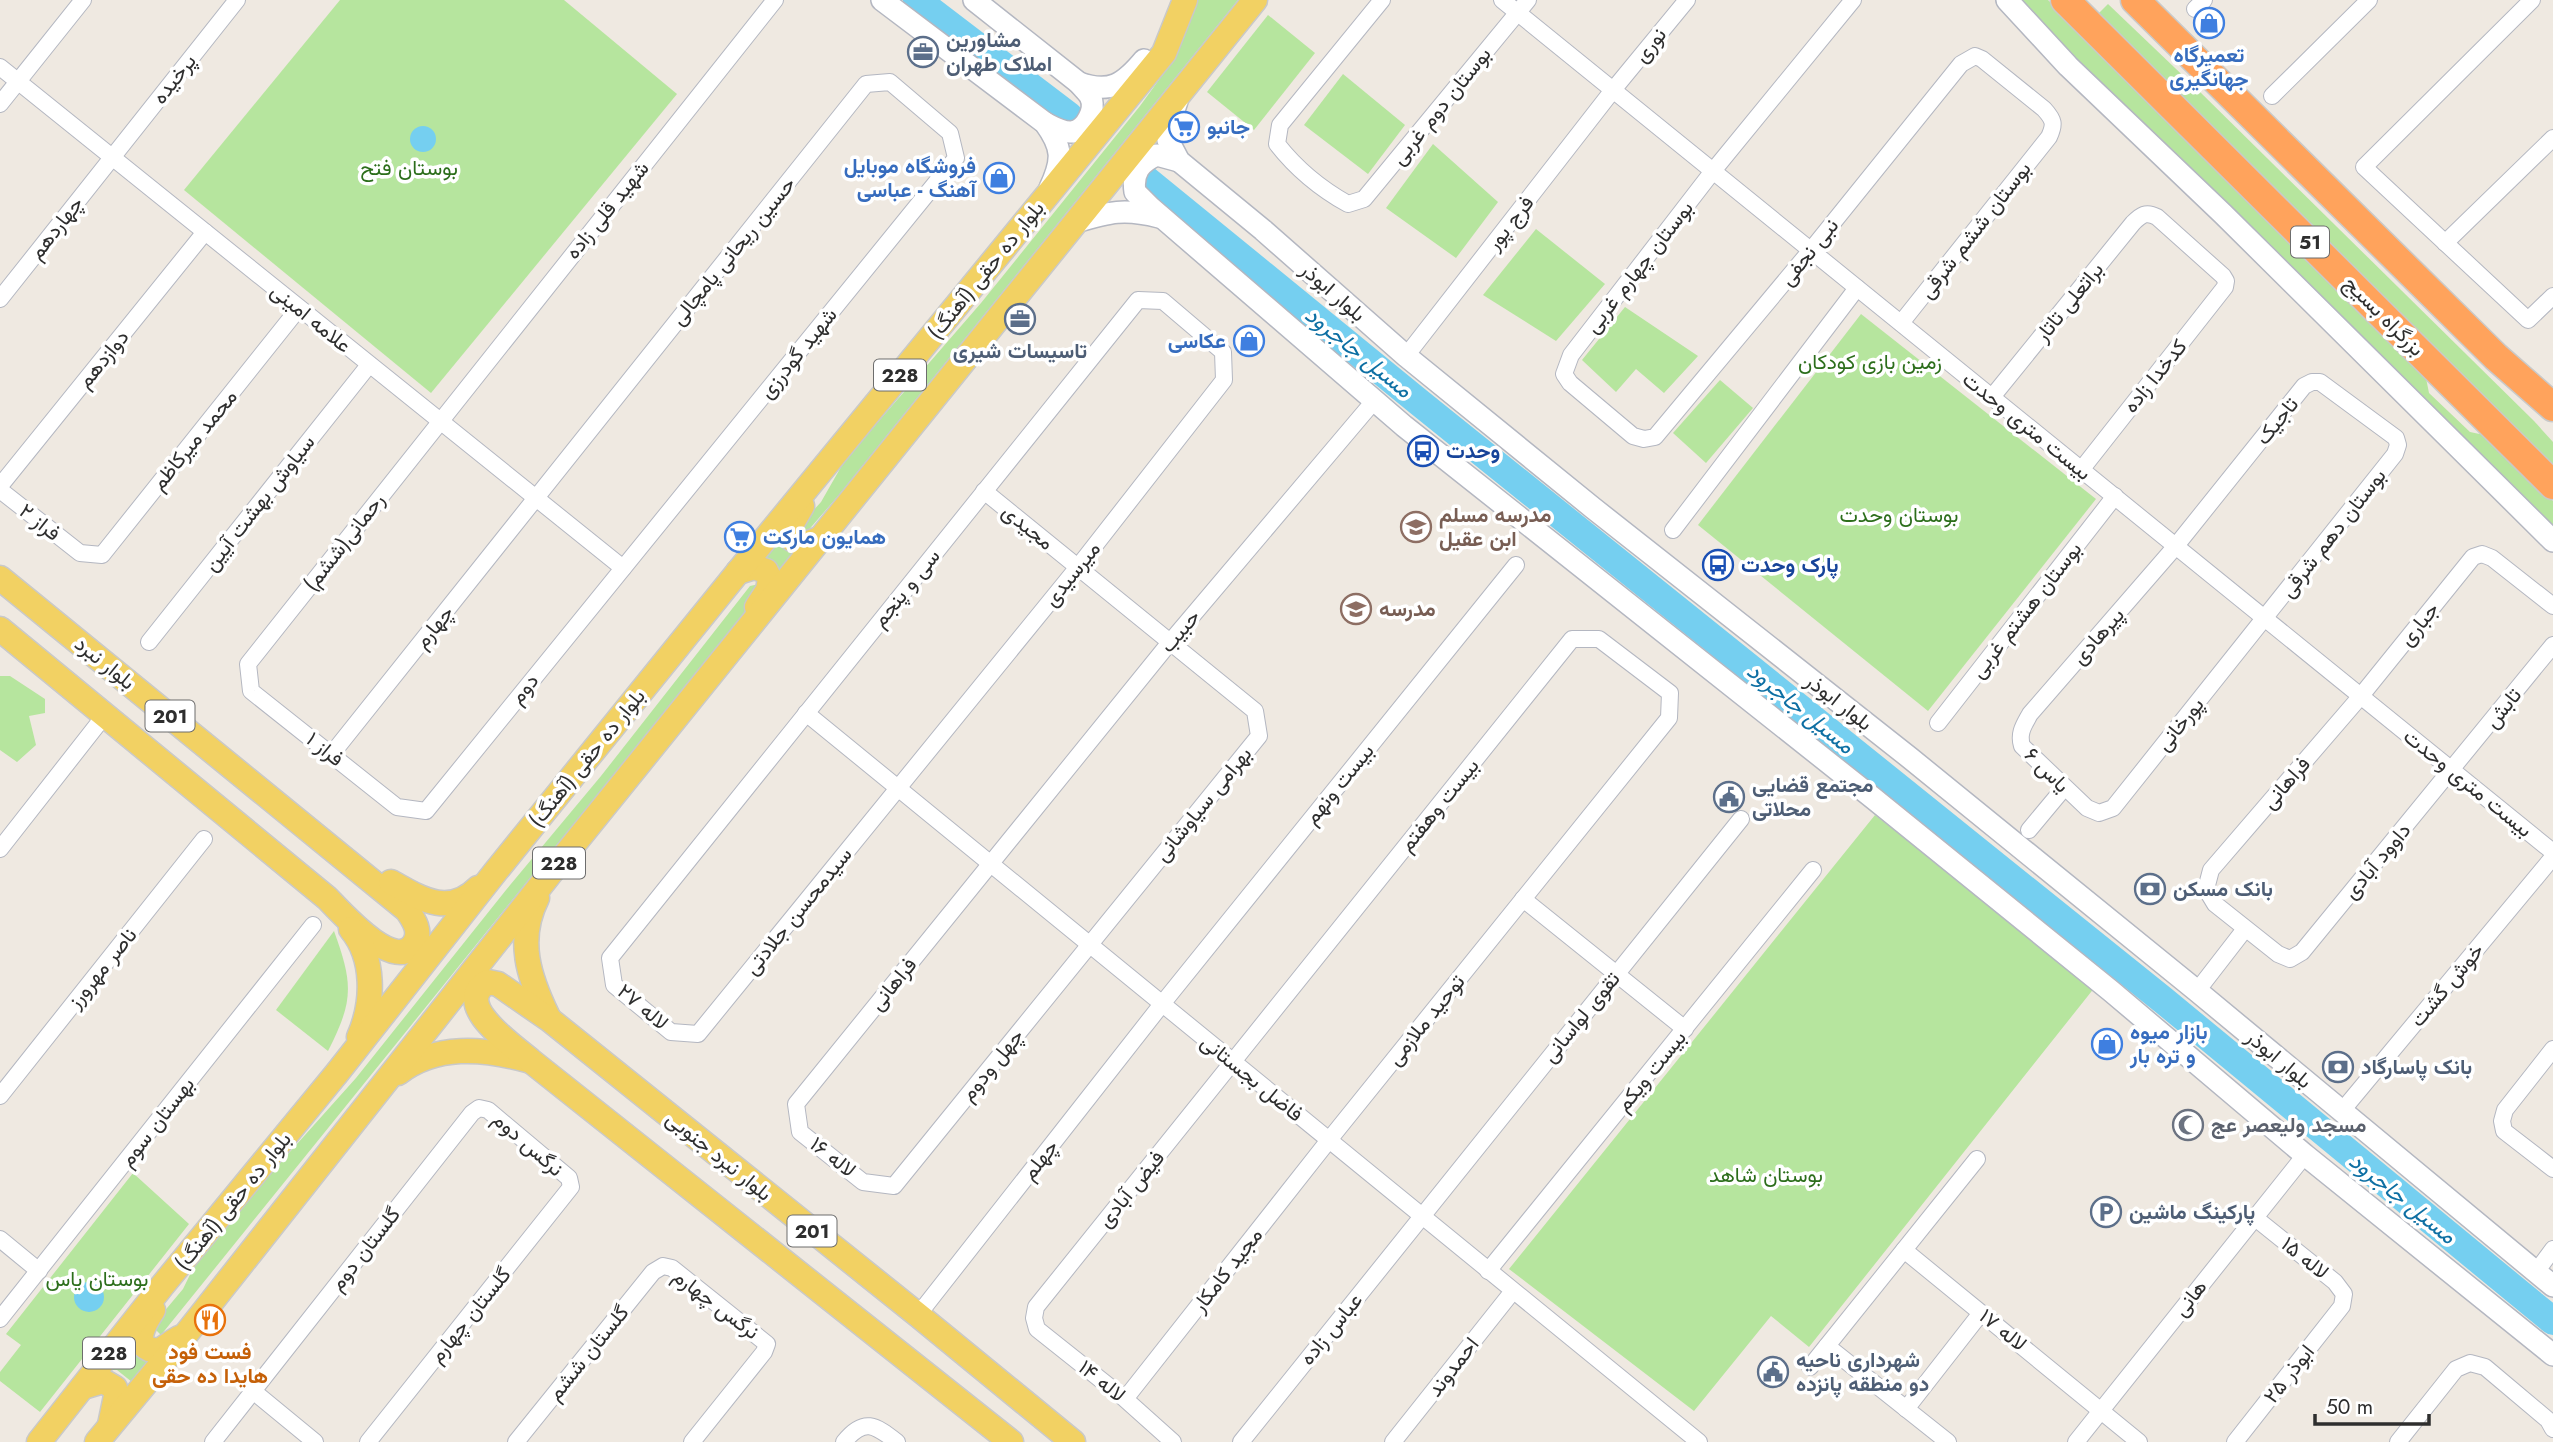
<svg xmlns="http://www.w3.org/2000/svg" width="2553" height="1442" font-family="Jost,Vazirmatn,sans-serif">
	<rect width="100%" height="100%" fill="#efe9e1"/>
	<g fill="#b6e59e">
		<polygon points="340,0 564,0 677,94 431,393 184,190"/>
		<polygon points="1198,0 1238,0 838,496 806,533 800,531 800,525 821,502 845,460 981,303 1140,106 1177,55"/>
		<polygon points="2018,0 2048,0 2425,373 2429,393 2470,432 2489,436 2553,501 2553,525 2543,522"/>
		<polygon points="2108,4 2197,89 2534,421 2553,442 2553,469 2094,18"/>
		<polygon points="1268,15 1315,53 1254,130 1207,92"/>
		<polygon points="1343,74 1405,125 1368,174 1304,125"/>
		<polygon points="1433,144 1498,202 1456,258 1386,208"/>
		<polygon points="1536,229 1605,284 1556,341 1483,295"/>
		<polygon points="1625,307 1698,356 1664,393 1636,369 1616,392 1582,360"/>
		<polygon points="1861,314 2096,499 1928,711 1698,525"/>
		<polygon points="1720,380 1753,408 1706,463 1673,433"/>
		<polygon points="779,531 803,552 780,582 754,562"/>
		<polygon points="759,584 759,594 724,642 620,771 564,836 161,1335 155,1329 157,1320 183,1289 202,1250 356,1078 506,890 601,776 750,586"/>
		<polygon points="0,676 10,676 45,699 45,713 29,716 36,745 17,762 0,750"/>
		<polygon points="1875,815 2095,987 1809,1347 1771,1316 1694,1411 1509,1269"/>
		<path d="M334,931C353,984 354,1000 328,1051L276,1010Z"/>
		<polygon points="133,1173 189,1224 40,1412 0,1381 0,1372 21,1345 6,1334"/>
		<polygon points="133,1335 134,1353 141,1357 156,1359 132,1382 117,1370 104,1370"/>
	</g>
	<g fill="#75cff0">
		<circle cx="423" cy="139" r="13"/>
		<circle cx="89" cy="1297" r="15"/>
	</g>
	<g fill="none" stroke-linecap="round" stroke-linejoin="round">
		<g stroke="#75cff0" stroke-width="28">
			<polyline points="917,0 1069,116"/>
			<polyline points="1143,177 1420,403 2163,1000 2553,1321"/>
		</g>
		<g stroke="#b4b7c1" stroke-width="18">
			<g id="street">
				<path d="M1382,0L1280,125L1277,144C1295,167 1321,189 1348,204L1364,199L1528,0"/>
				<polyline points="1502,0 2553,852"/>
				<path d="M1853,0L1713,171L1571,355L1564,374L1570,383L1633,436L1644,439L1655,437L1811,250L1961,64L1975,56L1982,59L2044,109C2054,120 2055,124 2049,137L1901,323"/>
				<polyline points="2532,0 2364,167 2528,320 2553,296"/>
				<polyline points="2195,9 2204,0"/>
				<polyline points="0,67 623,568"/>
				<polyline points="2272,96 2369,0"/>
				<polyline points="0,104 83,0"/>
				<polyline points="2445,243 2553,138"/>
				<polyline points="0,299 237,0"/>
				<polygon points="1138,300 1163,301 1223,352 1224,380 1078,567 698,1034 671,1032 614,985 610,958"/>
				<polyline points="1406,356 1613,90 1687,0"/>
				<path d="M2312,382H2320L2396,438L2398,445L2395,454L2113,808L2099,813L2087,808L2022,746C2018,733 2024,725 2030,714L2175,547L2304,386Z"/>
				<path d="M1992,397L2133,223C2141,215 2146,211 2157,217L2223,276L2226,281L2225,287L2081,470"/>
				<polyline points="0,486 205,232"/>
				<polyline points="0,490 80,553 102,555 299,308"/>
				<polyline points="984,491 1255,711 1259,736 894,1186 863,1182 800,1132 796,1104 1171,641 1374,401"/>
				<polyline points="1673,530 1857,288"/>
				<polyline points="2553,606 2492,558 2482,554 2473,557 2360,697 2211,870 2206,889 2215,904 2278,954 2290,959 2302,952 2553,645"/>
				<polyline points="149,642 369,365"/>
				<polyline points="806,713 1699,1442"/>
				<polyline points="1938,723 2115,496"/>
				<polyline points="331,755 866,84 890,82 950,133 956,158 426,811 397,807 251,691 248,664 775,0"/>
				<polyline points="2029,830 2064,788"/>
				<polyline points="0,849 105,715"/>
				<polyline points="1523,899 1685,1029"/>
				<polyline points="2197,991 2245,929"/>
				<polyline points="2553,1049 2505,1110 2502,1121 2504,1131 2553,1169"/>
				<polyline points="0,1096 204,839"/>
				<polyline points="2341,1112 2553,857"/>
				<polyline points="0,1239 39,1271"/>
				<polyline points="1904,1250 2139,1442"/>
				<polyline points="1488,1271 1813,870"/>
				<polyline points="2536,1272 2553,1249"/>
				<polyline points="918,1315 1162,1004 1516,565"/>
				<polyline points="0,1319 313,925"/>
				<polyline points="1827,1346 1948,1442"/>
				<polyline points="1810,1367 1977,1159"/>
				<polyline points="253,1391 315,1442"/>
				<polyline points="1125,1399 1329,1140 1669,718 1670,693 1599,639 1572,639 1036,1307 1034,1318 1037,1329 1125,1399 1173,1442"/>
				<polyline points="1906,1409 1981,1313"/>
				<polyline points="213,1442 472,1113 479,1108 488,1110 569,1178 571,1187 368,1442"/>
				<polyline points="516,1442 653,1272 663,1266 672,1268 767,1344 764,1352 692,1442"/>
				<path d="M844,1442C864,1417 875,1425 897,1442"/>
				<polyline points="1241,1442 1741,819"/>
				<polyline points="1393,1442 1513,1291"/>
				<polyline points="2076,1442 2305,1155"/>
				<polyline points="2235,1442 2342,1306 2344,1294 2335,1282 2254,1217"/>
				<polyline points="2398,1442 2456,1369 2470,1363 2485,1367 2548,1420 2553,1429"/>
			</g>
		</g>
		<g stroke="#b4b7c1" stroke-width="24">
			<g id="secondary">
				<path d="M882,0L1045,123C1063,148 1063,160 1050,188"/>
				<path d="M974,0L1079,83C1110,94 1124,84 1144,60"/>
				<polyline points="2007,0 2068,66 2223,214 2553,541"/>
				<polyline points="1177,101 1168,129 1168,140 1179,161 1263,230 1406,356 1593,508 1910,758 2197,991 2553,1286"/>
				<path d="M1045,123C1053,127 1062,133 1072,132C1086,130 1097,109 1090,96C1087,91 1082,87 1079,83"/>
				<path d="M1179,161L1157,155C1140,162 1132,173 1135,192L1150,207L1404,426L1873,798L2111,991L2305,1155L2553,1355"/>
				<path d="M1076,222C1110,212 1124,208 1159,217"/>
			</g>
		</g>
		<g stroke="#c9c9c9" stroke-width="27">
			<g id="primary">
				<polyline points="802,506 791,525 792,539 803,545 822,538"/>
				<polyline points="738,572 754,567 766,571 770,579 768,590 757,607"/>
				<path d="M0,578L407,910C414,920 422,932 414,944C395,974 340,911 327,898L0,629"/>
				<path d="M391,882C421,899 449,917 478,888"/>
				<path d="M537,898C516,940 529,978 548,1017"/>
				<path d="M351,929C375,958 374,1003 359,1037"/>
				<path d="M398,1073C436,1044 483,1048 527,1060"/>
				<path d="M153,1310C147,1320 132,1341 149,1349C152,1350 157,1351 160,1350C166,1347 173,1341 179,1338"/>
				<polyline points="83,1387 103,1381 115,1388 116,1396 110,1425"/>
				<polyline points="39,1442 162,1286 337,1073 496,871 738,572 1164,53 1185,0"/>
				<polyline points="97,1442 179,1343 549,875 1255,0"/>
				<path d="M1011,1442L531,1061C514,1046 450,1004 488,982L498,984L550,1020L918,1315L1073,1442"/>
			</g>
		</g>
		<g stroke="#c9c9c9" stroke-width="31">
			<g id="highway">
				<polyline points="2065,0 2553,485"/>
				<polyline points="2135,0 2496,357 2553,407"/>
			</g>
		</g>
		<use href="#street" stroke="#fff" stroke-width="16"/>
		<use href="#secondary" stroke="#fff" stroke-width="21"/>
		<use href="#primary" stroke="#f2d163" stroke-width="24"/>
		<use href="#highway" stroke="#ffa35c" stroke-width="28"/>
	</g>
	<defs>
		<g id="shop-ring" transform="scale(1.575)"><circle r="9.5" fill="#fff" stroke="#3f7fe0" stroke-width="1.5"/><path d="M-5-2.5h2.3a2.7 3.5 0 0 1 5.4 0H5L5.5 6h-11ZM-1.5-2.5h3a1.5 2.3 0 0 0-3 0Z" fill="#3f7fe0"/></g>
		<g id="office-ring" transform="scale(1.575)"><circle r="9.5" fill="#fff" stroke="#5c6f8a" stroke-width="1.5"/><path d="M-6-3h4V-5.5h4V-3h4V5H-6ZM-1-4.5V-3h2v-1.5ZM-6 0V1H6V0Z" fill="#5c6f8a"/></g>
		<g id="supermarket-ring" transform="scale(1.575)"><circle r="9.5" fill="#fff" stroke="#3f7fe0" stroke-width="1.5"/><path d="M-6-5.5h2.5l.6 2H6L4.5 2H-2.5L-4.4-4H-6ZM-1.5 3.2a1.3 1.3 0 1 0 .1 0ZM3 3.2a1.3 1.3 0 1 0 .1 0Z" fill="#3f7fe0"/></g>
		<g id="bus-ring" transform="scale(1.575)"><circle r="9.5" fill="#fff" stroke="#1a4fb4" stroke-width="1.5"/><path d="M-5-6H5V4H4V6H2V4H-2V6H-4V4H-5ZM-3.5-4V0h7V-4ZM-3.5 1.2v1.5H-2V1.2ZM2 1.2v1.5H3.5V1.2Z" fill="#1a4fb4"/></g>
		<g id="school-ring" transform="scale(1.575)"><circle r="9.5" fill="#fff" stroke="#8d6e63" stroke-width="1.5"/><path d="M0-5L7-2L0 1L-7-2ZM-4 1L0 2.5L4 1V4Q0 6-4 4Z" fill="#8d6e63"/></g>
		<g id="civic-ring" transform="scale(1.575)"><circle r="9.5" fill="#fff" stroke="#5c6f8a" stroke-width="1.5"/><path d="M-.6-6.5H3V-4.5H.6V-3L4-1V1h2V6H-6V1h2V-1L-.6-3ZM-1.2 2.5V6h2.4V2.5Z" fill="#5c6f8a"/></g>
		<g id="bank-ring" transform="scale(1.575)"><circle r="9.5" fill="#fff" stroke="#5c6f8a" stroke-width="1.5"/><path d="M-6-4H6V4H-6ZM0-2.3a2.3 2.3 0 1 0 0 4.6a2.3 2.3 0 1 0 0-4.6Z" fill="#5c6f8a"/></g>
		<g id="mosque-ring" transform="scale(1.575)"><circle r="9.5" fill="#fff" stroke="#6b7280" stroke-width="1.5"/><path d="M3.5-4.9A6 6 0 1 0 3.5 4.9A5 5 0 1 1 3.5-4.9Z" fill="#6b7280"/></g>
		<g id="parking-ring" transform="scale(1.575)"><circle r="9.5" fill="#fff" stroke="#5c6f8a" stroke-width="1.5"/><path d="M-3.5-5.5H1a3.5 3.5 0 0 1 0 7H-1V5.5H-3.5ZM-1-3.4V-.6H.8a1.4 1.4 0 0 0 0-2.8Z" fill="#5c6f8a"/></g>
		<g id="restaurant-ring" transform="scale(1.575)"><circle r="9.5" fill="#fff" stroke="#e8710a" stroke-width="1.5"/><path d="M-5-6h1v4h1v-4h1v4h1v-4h1v5L-1.5 .5V6h-2V.5L-5-1ZM5-6V6H3V1.5H1.5Q1.5-4 5-6Z" fill="#e8710a"/></g>
	</defs>
	<g fill-rule="evenodd">
		<use href="#shop-ring" x="2209" y="23"/>
		<use href="#office-ring" x="923" y="52"/>
		<use href="#supermarket-ring" x="1184" y="127"/>
		<use href="#shop-ring" x="999" y="178"/>
		<use href="#office-ring" x="1020" y="319"/>
		<use href="#shop-ring" x="1249" y="341"/>
		<use href="#bus-ring" x="1423" y="451"/>
		<use href="#school-ring" x="1416" y="527"/>
		<use href="#supermarket-ring" x="740" y="537"/>
		<use href="#bus-ring" x="1718" y="565"/>
		<use href="#school-ring" x="1356" y="609"/>
		<use href="#civic-ring" x="1729" y="797"/>
		<use href="#bank-ring" x="2150" y="889"/>
		<use href="#shop-ring" x="2107" y="1044"/>
		<use href="#bank-ring" x="2338" y="1067"/>
		<use href="#mosque-ring" x="2188" y="1125"/>
		<use href="#parking-ring" x="2106" y="1212"/>
		<use href="#restaurant-ring" x="210" y="1320"/>
		<use href="#civic-ring" x="1773" y="1372"/>
	</g>
	<g text-anchor="middle" dominant-baseline="central" stroke-width="7" stroke-linejoin="round" paint-order="stroke">
		<g fill="#fff" stroke="#6d6d6d" stroke-width="2">
			<rect x="2291" y="226.5" width="38" height="31" rx="5"/>
			<rect x="874" y="359.5" width="52" height="31" rx="5"/>
			<rect x="145.5" y="700.5" width="49" height="31" rx="5"/>
			<rect x="533" y="847.5" width="52" height="31" rx="5"/>
			<rect x="787.5" y="1215.5" width="49" height="31" rx="5"/>
			<rect x="83" y="1337.5" width="52" height="31" rx="5"/>
		</g>
		<g font-size="19" font-weight="bold" fill="#2e2e2e">
			<text x="2310" y="242">51</text>
			<text x="900" y="375">228</text>
			<text x="170" y="716">201</text>
			<text x="559" y="863">228</text>
			<text x="812" y="1231">201</text>
			<text x="109" y="1353">228</text>
		</g>
		<g font-size="21" font-weight="bold" fill="#4e5e75" stroke="#fff" text-anchor="start">
			<text x="946" y="40">مشاورین<tspan x="946" dy="24">املاک طهران</tspan></text>
			<text x="1020" y="351" text-anchor="middle">تاسیسات شیری</text>
			<text x="1752" y="785">مجتمع قضایی<tspan x="1752" dy="24">محلاتی</tspan></text>
			<text x="2173" y="889">بانک مسکن</text>
			<text x="2361" y="1067">بانک پاسارگاد</text>
			<text x="2129" y="1212">پارکینگ ماشین</text>
			<text x="1796" y="1360">شهرداری ناحیه<tspan x="1796" dy="24">دو منطقه پانزده</tspan></text>
		</g>
		<g font-size="21" fill="#2e2e2e" stroke="#fff">
			<text transform="translate(1650 45) rotate(-51)">نوری</text>
			<text transform="translate(174 79) rotate(-52)">پرخیده</text>
			<text transform="translate(1441 106) rotate(-51)">بوستان دوم غربی</text>
			<text transform="translate(607 210) rotate(-51)">شهید قلی زاده</text>
			<text transform="translate(1510 223) rotate(-52)">فرج پور</text>
			<text transform="translate(56 228) rotate(-52)">چهاردهم</text>
			<text transform="translate(1975 230) rotate(-52)">بوستان ششم شرقی</text>
			<text transform="translate(733 251) rotate(-51)">حسین ریحانی پامچالی</text>
			<text transform="translate(1809 252) rotate(-51)">نبی نجفی</text>
			<text transform="translate(1639 267) rotate(-52)">بوستان چهارم غربی</text>
			<text transform="translate(986 270) rotate(-51)">بلوار ده حقی (آهنگ)</text>
			<text transform="translate(1333 292) rotate(41)">بلوار ابوذر</text>
			<text transform="translate(2069 302) rotate(-51)">براتعلی تاتار</text>
			<text transform="translate(2384 316) rotate(45)">بزرگراه بسیج</text>
			<text transform="translate(311 318) rotate(39)">علامه امینی</text>
			<text transform="translate(798 353) rotate(-51)">شهید گودرزی</text>
			<text transform="translate(103 359) rotate(-51)">دوازدهم</text>
			<text transform="translate(2155 376) rotate(-51)">کدخدا زاده</text>
			<text transform="translate(2277 421) rotate(-51)">تاجیک</text>
			<text transform="translate(2027 426) rotate(39)">بیست متری وحدت</text>
			<text transform="translate(194 440) rotate(-51)">محمد میرکاظم</text>
			<text transform="translate(259 503) rotate(-52)">سیاوش بهشت آیین</text>
			<text transform="translate(40 522) rotate(38)">فراز ۲</text>
			<text transform="translate(1028 527) rotate(39)">مجیدی</text>
			<text transform="translate(2333 533) rotate(-52)">بوستان دهم شرقی</text>
			<text transform="translate(344 542) rotate(-52)">رحمانی(ششم)</text>
			<text transform="translate(1072 574) rotate(-51)">میرسیدی</text>
			<text transform="translate(906 588) rotate(-51)">سی و پنجم</text>
			<text transform="translate(2026 610) rotate(-52)">بوستان هشتم غربی</text>
			<text transform="translate(2419 624) rotate(-51)">جباری</text>
			<text transform="translate(434 627) rotate(-51)">چهارم</text>
			<text transform="translate(1180 631) rotate(-50)">حبیب</text>
			<text transform="translate(2098 636) rotate(-49)">پیرهادی</text>
			<text transform="translate(105 663) rotate(39)">بلوار نبرد</text>
			<text transform="translate(524 689) rotate(-51)">دوم</text>
			<text transform="translate(1839 702) rotate(38)">بلوار ابوذر</text>
			<text transform="translate(2503 708) rotate(-51)">تابش</text>
			<text transform="translate(2180 724) rotate(-51)">پورخانی</text>
			<text transform="translate(325 749) rotate(39)">فراز ۱</text>
			<text transform="translate(587 758) rotate(-51)">بلوار ده حقی (آهنگ)</text>
			<text transform="translate(2047 770) rotate(45)">یاس ۶</text>
			<text transform="translate(2286 783) rotate(-49)">فراهانی</text>
			<text transform="translate(2468 783) rotate(39)">بیست متری وحدت</text>
			<text transform="translate(1339 784) rotate(-51)">بیست ونهم</text>
			<text transform="translate(1203 804) rotate(-51)">بهرامی سیاوشانی</text>
			<text transform="translate(1439 805) rotate(-51)">بیست وهفتم</text>
			<text transform="translate(2377 861) rotate(-50)">داوود آبادی</text>
			<text transform="translate(798 911) rotate(-51)">سیدمحسن جلادتی</text>
			<text transform="translate(102 968) rotate(-51)">ناصر مهرورز</text>
			<text transform="translate(893 984) rotate(-51)">فراهانی</text>
			<text transform="translate(2447 985) rotate(-50)">خوش گشت</text>
			<text transform="translate(643 1007) rotate(40)">لاله ۲۷</text>
			<text transform="translate(1581 1017) rotate(-51)">تقوی لواسانی</text>
			<text transform="translate(1426 1020) rotate(-51)">توحید ملازمی</text>
			<text transform="translate(2279 1059) rotate(40)">بلوار ابوذر</text>
			<text transform="translate(992 1065) rotate(-51)">چهل ودوم</text>
			<text transform="translate(1651 1071) rotate(-51)">بیست ویکم</text>
			<text transform="translate(1252 1078) rotate(39)">فاضل بجستانی</text>
			<text transform="translate(157 1122) rotate(-52)">بهستان سوم</text>
			<text transform="translate(528 1144) rotate(41)">نرگس دوم</text>
			<text transform="translate(719 1156) rotate(39)">بلوار نبرد جنوبی</text>
			<text transform="translate(833 1157) rotate(38)">لاله ۱۶</text>
			<text transform="translate(1040 1160) rotate(-52)">چهلم</text>
			<text transform="translate(1131 1189) rotate(-51)">فیض آبادی</text>
			<text transform="translate(233 1201) rotate(-51)">بلوار ده حقی (آهنگ)</text>
			<text transform="translate(365 1249) rotate(-52)">گلستان دوم</text>
			<text transform="translate(2305 1258) rotate(39)">لاله ۱۵</text>
			<text transform="translate(1227 1270) rotate(-52)">مجید کامکار</text>
			<text transform="translate(2190 1298) rotate(-52)">هانی</text>
			<text transform="translate(716 1304) rotate(37)">نرگس چهارم</text>
			<text transform="translate(470 1315) rotate(-51)">گلستان چهارم</text>
			<text transform="translate(1331 1329) rotate(-51)">عباس زاده</text>
			<text transform="translate(2003 1330) rotate(39)">لاله ۱۷</text>
			<text transform="translate(588 1353) rotate(-51)">گلستان ششم</text>
			<text transform="translate(1453 1367) rotate(-52)">احمدوند</text>
			<text transform="translate(2289 1374) rotate(-52)">ابوذر ۲۵</text>
			<text transform="translate(1102 1381) rotate(39)">لاله ۱۴</text>
		</g>
		<g font-size="21" font-weight="bold" fill="#366cbe" stroke="#fff" text-anchor="start">
			<text x="2209" y="55" text-anchor="middle">تعمیرگاه<tspan x="2209" dy="24">جهانگیری</tspan></text>
			<text x="1207" y="127">جانبو</text>
			<text x="976" y="166" text-anchor="end">فروشگاه موبایل<tspan x="976" dy="24">آهنگ - عباسی</tspan></text>
			<text x="1226" y="341" text-anchor="end">عکاسى</text>
			<text x="763" y="537">همایون مارکت</text>
			<text x="2130" y="1032">بازار میوه<tspan x="2130" dy="24">و تره بار</tspan></text>
		</g>
		<g font-size="21" fill="#2c6e1b" stroke="#fff">
			<text x="409" y="168">بوستان فتح</text>
			<text x="1870" y="362">زمین بازی کودکان</text>
			<text x="1899" y="515">بوستان وحدت</text>
			<text x="1766" y="1175">بوستان شاهد</text>
			<text x="97" y="1279">بوستان یاس</text>
		</g>
		<g font-size="21" font-weight="bold" fill="#164399" stroke="#fff" text-anchor="start">
			<text x="1446" y="451">وحدت</text>
			<text x="1741" y="565">پارک وحدت</text>
		</g>
		<g font-size="21" font-weight="bold" fill="#785e54" stroke="#fff" text-anchor="start">
			<text x="1439" y="515">مدرسه مسلم<tspan x="1439" dy="24">ابن عقیل</tspan></text>
			<text x="1379" y="609">مدرسه</text>
		</g>
		<g font-size="21" font-weight="bold" fill="#5b616d" stroke="#fff" text-anchor="start">
			<text x="2211" y="1125">مسجد ولیعصر عج</text>
		</g>
		<g font-size="21" font-weight="bold" fill="#c56008" stroke="#fff">
			<text x="210" y="1352">فست فود<tspan x="210" dy="24">هایدا ده حقی</tspan></text>
		</g>
		<g font-size="23" font-style="italic" fill="#0d6fa3" stroke="#fff">
			<text transform="translate(1359 352) rotate(39)">مسیل جاجرود</text>
			<text transform="translate(1801 708) rotate(39)">مسیل جاجرود</text>
			<text transform="translate(2403 1198) rotate(39)">مسیل جاجرود</text>
		</g>
	</g>
	<path d="M2315 1414v10h114v-10" fill="none" stroke="#2e2e2e" stroke-width="3.5"/>
	<text x="2326" y="1414" font-size="21" fill="#2e2e2e" stroke="#ffffff" stroke-width="5" paint-order="stroke">50 m</text>
</svg>
